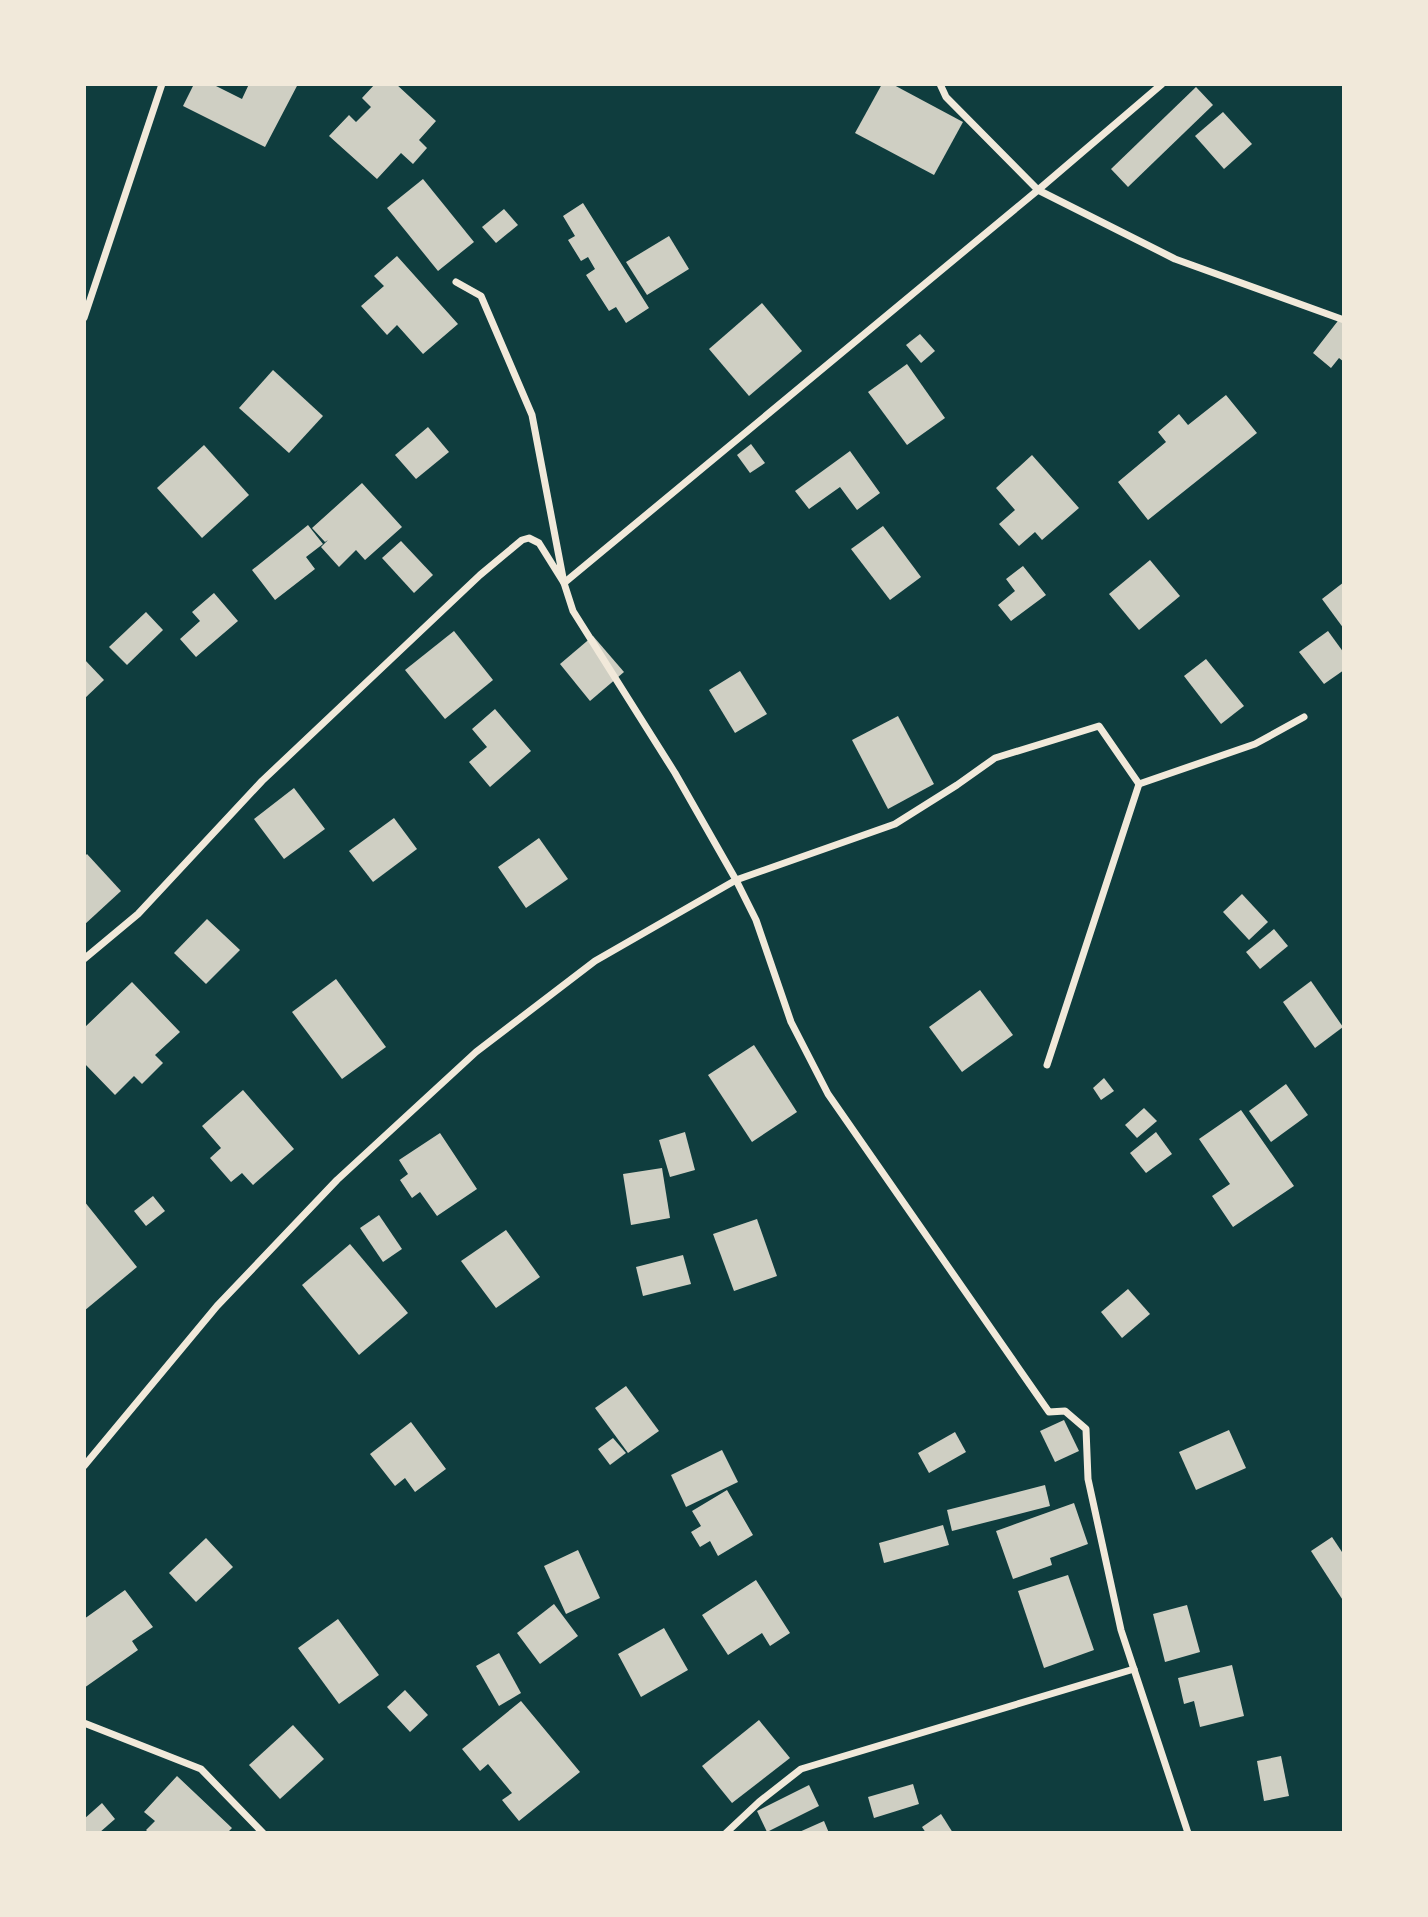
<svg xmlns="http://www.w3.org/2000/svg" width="1428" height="1917" font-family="'DM Sans',sans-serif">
	<rect width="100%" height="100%" fill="#0f3d3e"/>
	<g fill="#cfcfc3">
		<polygon points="194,84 212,84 242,99 249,84 298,84 265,147 183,106"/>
		<polygon points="375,84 396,84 436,121 419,140 427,148 413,164 401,153 377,179 329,136 349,115 356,122 371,107 362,98"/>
		<polygon points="882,84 892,84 963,122 934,175 855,133"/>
		<polygon points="1196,87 1213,105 1128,187 1111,169"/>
		<polygon points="1223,112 1252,144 1224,169 1195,136"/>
		<polygon points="423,179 474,242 438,271 387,208"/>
		<polygon points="583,203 649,308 626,323 616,307 609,311 586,275 595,269 588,257 581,261 568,240 575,236 563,216"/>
		<polygon points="504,209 518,225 496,243 482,227"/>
		<polygon points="669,236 689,269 647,295 626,262"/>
		<polygon points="397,256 458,324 423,354 397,325 387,335 361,306 384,286 374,276"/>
		<polygon points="762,303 802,351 749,396 709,349"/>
		<polygon points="1344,313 1344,362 1339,358 1331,368 1313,353"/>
		<polygon points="920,334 935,351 921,363 906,345"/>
		<polygon points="907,364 945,418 907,445 868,392"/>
		<polygon points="273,370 323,416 289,453 239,408"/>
		<polygon points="1226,395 1257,433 1148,520 1118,482 1166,442 1158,432 1179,414 1188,425"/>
		<polygon points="428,427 449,452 416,479 395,455"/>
		<polygon points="751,444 765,463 750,473 737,455"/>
		<polygon points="204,445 249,495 202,538 157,488"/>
		<polygon points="850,451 880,493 857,510 840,487 809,509 795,491"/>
		<polygon points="1032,455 1079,508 1042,540 1035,532 1019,546 999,524 1015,510 996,488"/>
		<polygon points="362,483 402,527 365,560 356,550 339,567 321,547 328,540 325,542 312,528"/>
		<polygon points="308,525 323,544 306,557 315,569 275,600 252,570"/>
		<polygon points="883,526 921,577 890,600 851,549"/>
		<polygon points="401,541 433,575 414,593 382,558"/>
		<polygon points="1150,560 1180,596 1139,630 1109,594"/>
		<polygon points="1023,566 1046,595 1011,621 998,605 1015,591 1006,579"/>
		<polygon points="1344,582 1344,629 1322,599"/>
		<polygon points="214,593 238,621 196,657 180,639 200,621 192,612"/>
		<polygon points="146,612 163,630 127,665 109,647"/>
		<polygon points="454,631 493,680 445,719 405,670"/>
		<polygon points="1328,631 1344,653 1344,670 1324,684 1299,652"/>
		<polygon points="593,636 624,672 590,701 560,664"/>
		<polygon points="84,659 104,680 84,699"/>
		<polygon points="1206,659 1244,706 1221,724 1184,676"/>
		<polygon points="740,671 767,714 735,733 709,690"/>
		<polygon points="495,709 531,751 490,787 469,762 487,747 472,729"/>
		<polygon points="898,716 934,784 888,809 852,740"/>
		<polygon points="294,788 325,829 284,859 254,819"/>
		<polygon points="394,818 417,849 373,882 349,851"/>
		<polygon points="539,838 568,879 526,908 498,867"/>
		<polygon points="87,854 121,891 84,925 84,857"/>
		<polygon points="1242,894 1268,922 1249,940 1223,912"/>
		<polygon points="207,919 240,950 206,984 174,953"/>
		<polygon points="1274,929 1288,946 1260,969 1246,952"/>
		<polygon points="336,979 386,1047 342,1079 292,1012"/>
		<polygon points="1311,981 1343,1027 1315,1048 1283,1002"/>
		<polygon points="132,982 180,1032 155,1055 163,1063 142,1084 134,1076 115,1095 84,1063 84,1028"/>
		<polygon points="980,990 1013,1035 962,1072 929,1027"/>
		<polygon points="754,1045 797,1112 752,1142 708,1075"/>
		<polygon points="1104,1078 1114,1091 1101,1100 1093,1088"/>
		<polygon points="1286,1084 1308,1115 1271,1142 1249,1111"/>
		<polygon points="243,1090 294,1149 253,1185 242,1173 231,1182 210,1158 221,1148 202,1126"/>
		<polygon points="1144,1108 1157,1121 1137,1138 1125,1125"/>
		<polygon points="1241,1110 1294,1186 1233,1227 1212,1196 1230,1184 1199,1139"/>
		<polygon points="685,1132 695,1170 670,1177 659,1140"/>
		<polygon points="1156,1132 1172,1154 1146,1173 1130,1153"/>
		<polygon points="440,1133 477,1189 437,1216 420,1192 412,1198 400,1180 408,1174 399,1160"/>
		<polygon points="662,1168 670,1218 631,1225 623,1174"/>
		<polygon points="153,1196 165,1211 146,1226 134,1211"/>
		<polygon points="84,1201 137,1267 84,1311"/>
		<polygon points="379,1215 402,1249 383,1262 360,1228"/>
		<polygon points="757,1219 777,1276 734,1291 713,1234"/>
		<polygon points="506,1230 540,1277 496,1308 461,1261"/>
		<polygon points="350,1244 408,1313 359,1355 302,1285"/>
		<polygon points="683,1255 691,1284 643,1296 636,1267"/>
		<polygon points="1128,1289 1150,1314 1122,1338 1101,1312"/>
		<polygon points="626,1386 659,1431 628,1453 595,1408"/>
		<polygon points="1064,1420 1079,1451 1055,1462 1040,1431"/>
		<polygon points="411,1422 446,1469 415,1492 405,1478 395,1486 370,1454"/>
		<polygon points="1229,1430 1246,1468 1196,1490 1179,1452"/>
		<polygon points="955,1432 966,1452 929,1473 918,1453"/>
		<polygon points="613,1438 626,1453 610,1465 598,1449"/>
		<polygon points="722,1450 738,1482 686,1507 671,1475"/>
		<polygon points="1045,1485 1050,1506 952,1531 947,1510"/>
		<polygon points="727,1490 753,1535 718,1556 710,1541 700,1547 691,1532 701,1526 692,1511"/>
		<polygon points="1074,1503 1088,1544 1050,1558 1052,1565 1013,1579 996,1531"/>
		<polygon points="943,1525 949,1545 884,1563 879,1543"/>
		<polygon points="1332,1537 1344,1555 1344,1602 1311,1551"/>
		<polygon points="206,1538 233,1567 196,1602 169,1573"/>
		<polygon points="578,1550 600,1598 566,1614 544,1566"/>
		<polygon points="1068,1575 1094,1650 1044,1668 1018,1591"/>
		<polygon points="756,1580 790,1633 770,1646 762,1633 728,1655 702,1615"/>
		<polygon points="125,1590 153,1627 132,1641 138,1650 84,1688 84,1619"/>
		<polygon points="554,1604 578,1636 540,1664 517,1633"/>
		<polygon points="1187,1605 1200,1652 1165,1662 1153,1614"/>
		<polygon points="338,1619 379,1675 339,1704 298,1648"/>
		<polygon points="664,1628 688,1670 641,1697 618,1654"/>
		<polygon points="499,1653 521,1693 499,1706 476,1666"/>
		<polygon points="1232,1665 1244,1716 1200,1727 1194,1701 1184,1704 1178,1678"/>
		<polygon points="405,1690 428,1715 410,1732 387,1707"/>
		<polygon points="521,1701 580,1772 519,1821 502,1800 512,1793 488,1764 480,1771 462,1749"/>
		<polygon points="759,1720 790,1758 732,1803 702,1766"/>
		<polygon points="293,1725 324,1759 280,1799 249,1765"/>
		<polygon points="1281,1756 1289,1796 1264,1801 1257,1761"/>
		<polygon points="177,1776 232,1828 227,1833 149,1833 146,1830 155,1821 144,1812"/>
		<polygon points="913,1784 919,1804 874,1818 868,1797"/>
		<polygon points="809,1785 819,1806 767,1832 757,1811"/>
		<polygon points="102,1803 115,1819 99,1833 84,1833 84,1819"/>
		<polygon points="941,1814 953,1833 926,1833 922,1827"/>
		<polygon points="824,1821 829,1833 797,1833"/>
	</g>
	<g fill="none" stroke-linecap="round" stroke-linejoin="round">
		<g stroke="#f1e9da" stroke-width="7">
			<polyline points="940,84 946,97 1038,190 1175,259 1344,320"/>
			<polyline points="1162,84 1038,190 564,583 573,611 675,773 736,880 756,920 791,1022 828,1094 1049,1412 1065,1411 1086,1429 1088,1479 1121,1630 1188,1833"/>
			<polyline points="84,318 162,84"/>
			<polyline points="1139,784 1255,744 1304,717"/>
			<polyline points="84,959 138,914 262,781 480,575 522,540 529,538 539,543 564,583 532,415 481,296 456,282"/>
			<polyline points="84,1466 217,1306 337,1180 476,1052 595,961 736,880 895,824 957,785 995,758 1099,726 1139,784 1047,1065"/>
			<polyline points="84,1723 201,1769 263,1833"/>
			<polyline points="726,1833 759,1802 801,1769 1134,1669"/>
		</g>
	</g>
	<rect width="1428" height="1917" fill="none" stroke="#f1e9da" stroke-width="172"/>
</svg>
